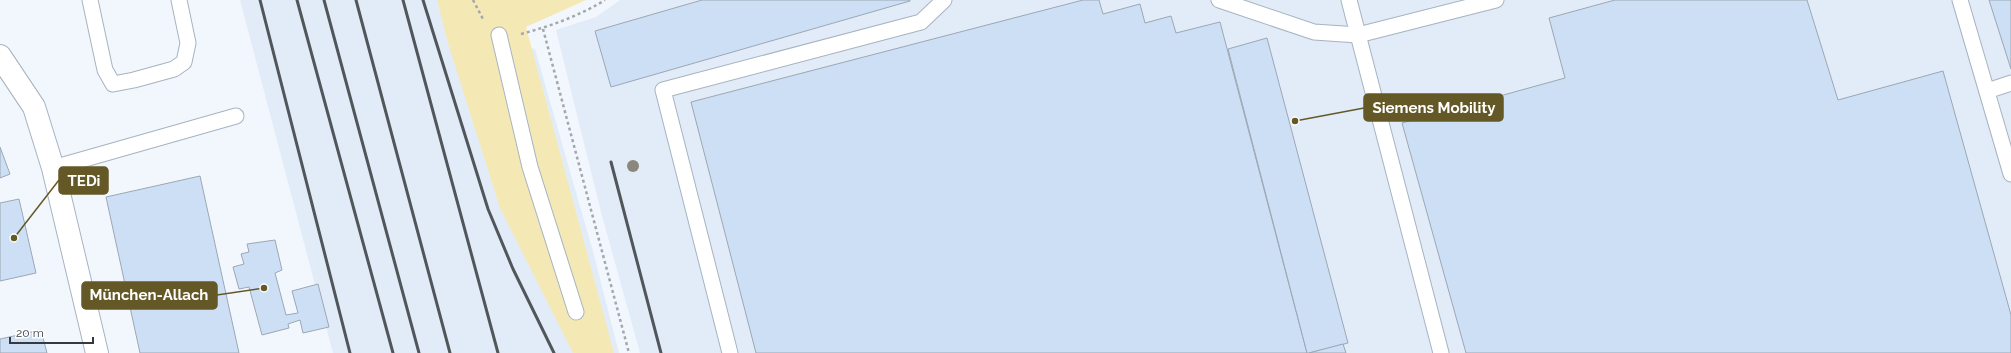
<svg xmlns="http://www.w3.org/2000/svg" width="2011" height="353" font-family="Raleway,sans-serif">
	<rect width="100%" height="100%" fill="#f2f7fd"/>
	<g fill="#e1ecf8">
		<polygon points="240,0 463,0 523,46 535,49 594,255 619,353 333,353"/>
		<polygon points="620,0 2011,0 2011,353 640,353 601,212 556,30 596,17"/>
	</g>
	<polygon fill="#f4e9b5" points="437,0 586,0 526,27 614,353 573,353 500,208 447,40"/>
	<g fill="#cddff5" stroke="#9ca7b4">
		<polygon points="702,0 910,0 910,1 611,87 595,31"/>
		<polygon points="1083,0 1099,0 1103,14 1140,4 1145,23 1171,16 1176,33 1220,22 1307,353 756,353 691,102"/>
		<polygon points="1615,0 1807,0 1838,100 1943,71 2011,315 2011,353 1466,353 1402,123 1565,78 1549,18"/>
		<polygon points="1989,0 2011,0 2011,69"/>
		<polygon points="1267,38 1348,343 1309,353 1307,353 1228,49"/>
		<polygon points="0,147 10,174 0,178"/>
		<polygon points="200,176 239,353 140,353 106,197"/>
		<polygon points="19,199 36,273 0,281 0,203"/>
		<polygon points="275,240 282,270 275,273 286,315 298,313 292,291 318,284 329,327 303,333 300,320 288,324 289,328 262,335 249,287 239,289 233,267 244,264 241,254 249,252 247,244"/>
		<polygon points="41,330 47,353 0,353 0,339"/>
		<polygon points="1343,344 1346,353 1309,353"/>
	</g>
	<g fill="none" stroke-linecap="round" stroke-linejoin="round">
		<g stroke="#a7b3c0" stroke-width="17">
			<g id="service">
				<polyline points="90,0 105,70 113,84 134,80 174,69 184,62 188,43 179,0"/>
				<polyline points="1219,0 1314,32 1358,35 1496,0"/>
				<polyline points="1349,0 1441,353"/>
				<polyline points="1960,0 2011,174"/>
				<polyline points="499,35 530,167 576,312"/>
				<polyline points="1987,91 2011,83"/>
				<polyline points="53,168 236,116"/>
				<polyline points="730,353 663,90 921,22 944,0"/>
			</g>
		</g>
		<g stroke="#a7b3c0" stroke-width="24">
			<polyline id="minor" points="0,56 34,107 53,168 97,353"/>
		</g>
		<g stroke="#a3a8ae" stroke-width="2.5" stroke-dasharray="3 3" stroke-linecap="butt">
			<polyline points="473,0 484,21"/>
			<polyline points="543,29 629,353"/>
			<path d="M521,34C551,26 579,16 605,0"/>
		</g>
		<use href="#service" stroke="#fff" stroke-width="15"/>
		<use href="#minor" stroke="#fff" stroke-width="22"/>
		<g stroke="#51565b" stroke-width="3">
			<polyline points="260,0 350,353"/>
			<polyline points="297,0 393,353"/>
			<polyline points="324,0 419,353"/>
			<polyline points="356,0 450,353"/>
			<polyline points="403,0 498,353"/>
			<polyline points="423,0 488,209 513,269 554,353"/>
			<polyline points="611,162 661,353"/>
		</g>
	</g>
	<circle fill="#8a887a" cx="633" cy="166" r="6"/>
	<path fill="none" stroke="#645926" stroke-width="1.5" d="M1295 121L1364 108M14 238L59 180M264 288L217 295"/>
	<g fill="#645926" stroke="#fff" stroke-width="1.5">
		<circle cx="1295" cy="121" r="4"/>
		<circle cx="14" cy="238" r="4"/>
		<circle cx="264" cy="288" r="4"/>
	</g>
	<g fill="#645926" stroke="#645926" stroke-width="1.5">
		<rect x="1364" y="94" width="139" height="27" rx="4"/>
		<rect x="59" y="167" width="49" height="27" rx="4"/>
		<rect x="82" y="282" width="135" height="27" rx="4"/>
	</g>
	<g font-size="15" text-anchor="middle" font-weight="bold" fill="#fff">
		<text x="1434" y="113">Siemens Mobility</text>
		<text x="84" y="186">TEDi</text>
		<text x="149" y="300">München-Allach</text>
	</g>
	<path d="M10 337v6h83v-6" fill="none" stroke="#353a3f" stroke-width="2"/>
	<text x="16" y="337" font-size="12" fill="#353a3f" stroke="#ffffff" stroke-width="3" paint-order="stroke">20 m</text>
</svg>
